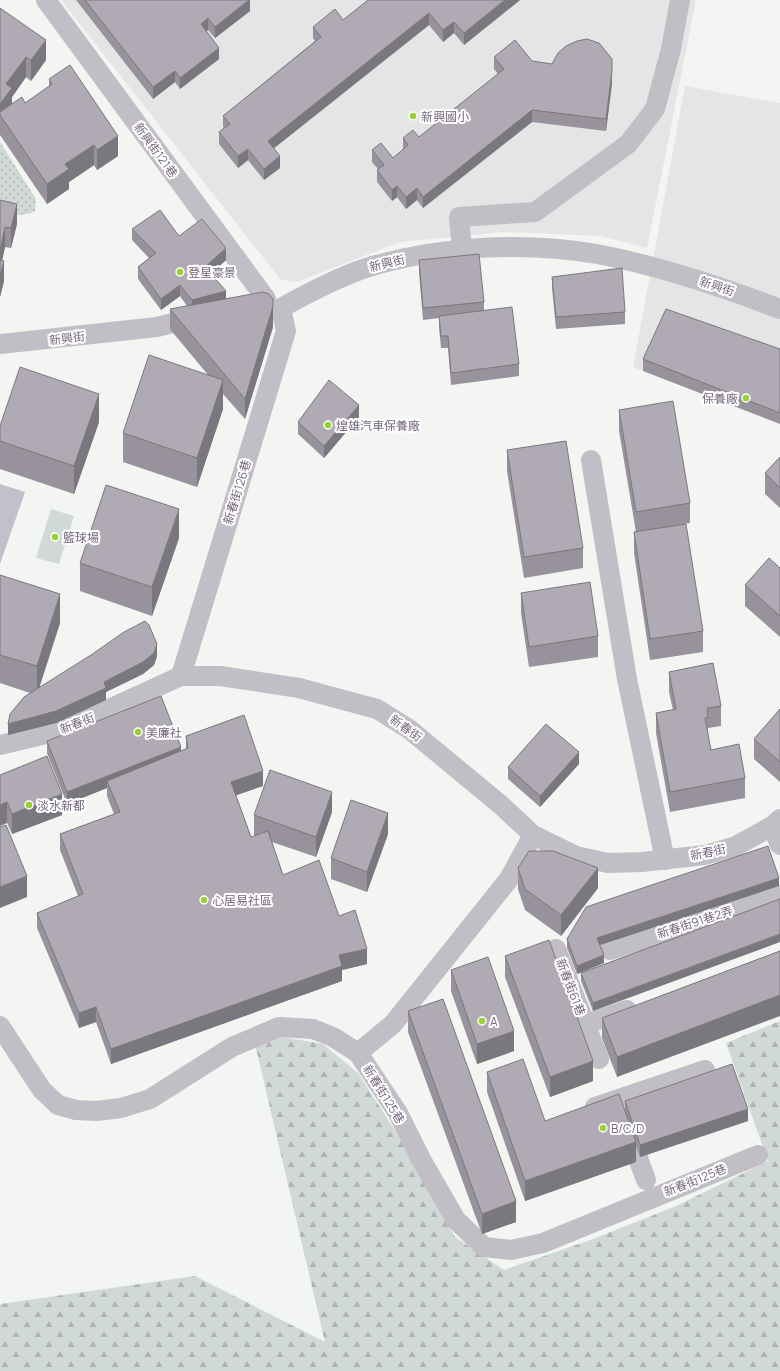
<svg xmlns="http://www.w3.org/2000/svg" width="780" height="1371" font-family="Manrope,'Noto Sans TC',sans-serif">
	<defs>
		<pattern id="forest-firs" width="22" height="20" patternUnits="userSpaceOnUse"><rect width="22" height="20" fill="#d1d9d7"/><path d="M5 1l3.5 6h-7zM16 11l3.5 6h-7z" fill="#aeb4b4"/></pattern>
		<pattern id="garden-dots" width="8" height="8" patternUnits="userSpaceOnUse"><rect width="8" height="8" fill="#d1d9d7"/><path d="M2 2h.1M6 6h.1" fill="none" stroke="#aeb4b4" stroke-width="1.8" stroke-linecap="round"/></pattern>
	</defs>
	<rect width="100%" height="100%" fill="#f2f5f2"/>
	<g fill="#e4e5e5">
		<polygon points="61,0 696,0 647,248 601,236 504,232 400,242 297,282 280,279"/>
		<polygon points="685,86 780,103 780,424 633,367"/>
	</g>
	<polygon fill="url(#forest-firs)" points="780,1021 780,1371 0,1371 0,1304 195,1276 325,1342 255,1044 283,1037 323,1044 358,1073 396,1132 455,1237 504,1270 593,1239 676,1206 768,1161 726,1043"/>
	<path fill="url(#garden-dots)" d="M0,142L36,199L35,211C22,217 14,215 0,211Z"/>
	<polygon fill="#d1d9d7" points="51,509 74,516 59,564 36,558"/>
	<polygon fill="#c3bfcb" points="0,484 25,492 0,564"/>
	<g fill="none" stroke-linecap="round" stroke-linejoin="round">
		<g stroke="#c2bec5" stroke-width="20">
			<polyline points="46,0 266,299"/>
			<polyline points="462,249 459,217 535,212 628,144 655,109 671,49 680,0"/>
			<path d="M281,308C308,293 336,278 366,268C437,246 524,241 597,254C660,266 720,286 780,309"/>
			<polyline points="0,344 157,327 196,317"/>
			<polyline points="591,460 627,679 665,860"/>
			<polyline points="181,676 286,331 281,308"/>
			<polyline points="0,745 63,730 181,676 220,676 299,688 377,709 409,729 502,806 533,835 576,856 608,863 642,862 705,855 736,846 772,826 780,819"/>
			<polyline points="772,826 780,845"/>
			<polyline points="556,949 599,1059"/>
			<polyline points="610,950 780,895"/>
			<polyline points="585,1024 627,1010"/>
			<polyline points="0,1026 42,1090 58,1105 76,1110 96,1111 121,1108 150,1099 232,1047 279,1027 313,1029 333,1037 358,1053 398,1113 422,1161 456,1220 484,1247 511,1250 543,1243 758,1155"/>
			<polyline points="358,1053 393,1024 509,879 533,835"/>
			<polyline points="595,1107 705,1070"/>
			<polyline points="627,1128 646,1180"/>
		</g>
	</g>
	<g fill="#97929b">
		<polygon points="76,0 250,0 250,11 215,38 208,30 206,32 219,59 180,89 175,82 153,99"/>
		<polygon points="520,0 464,45 454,33 443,42 429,25 274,148 280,168 264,180 248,160 238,168 219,144 219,132 224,128 223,127 223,116 315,41 313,38 313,27 343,20"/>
		<polygon points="0,8 46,60 31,81 26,77 12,97 12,104 25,103 49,87 49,79 118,156 97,170 94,165 69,182 69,189 47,204 0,135"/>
		<polygon points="494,57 532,61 612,83 606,131 532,122 423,208 417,200 406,209 397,197 392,201 377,182 377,170 378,169 372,162 372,150 393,158 403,149 403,138 419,137 498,74 494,69"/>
		<polygon points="0,200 17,224 11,248 5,247 2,260 4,281 0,297"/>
		<polygon points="132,229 179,236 226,260 211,274 226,299 273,327 245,419 223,394 223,409 197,487 123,462 123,433 208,375 170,329 170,309 187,306 180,296 161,310 138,279 138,267 149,258 132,240"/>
		<polygon points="419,260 484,302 484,311 519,364 519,376 451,385 448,348 441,348 439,328 439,318 423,320 419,272"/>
		<polygon points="552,277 625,312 625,324 556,329 552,288"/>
		<polygon points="780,349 780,424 643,371 643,359"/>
		<polygon points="619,410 690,503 690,523 662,528 703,631 703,652 650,660 634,553 634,532 636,532 619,431"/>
		<polygon points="359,417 324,458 298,434 298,422"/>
		<polygon points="99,422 74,494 0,469 0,426"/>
		<polygon points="507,450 583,548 583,568 524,578 507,471"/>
		<polygon points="780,457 780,508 765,494 765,473"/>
		<polygon points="179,538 152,616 80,591 80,563"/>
		<polygon points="780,568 780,637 745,606 745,585"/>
		<polygon points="0,575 60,623 39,687 157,656 154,665 143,674 106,692 106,700 56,723 8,735 30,693 0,683"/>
		<polygon points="521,593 598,636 598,657 529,667 521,613"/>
		<polygon points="669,672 721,706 721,726 708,728 708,737 711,750 745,778 745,798 670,812 656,733 656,713 673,710 669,692"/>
		<polygon points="780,709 780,782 754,759 754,739"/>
		<polygon points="186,736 263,786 236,795 251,837 255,836 254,835 254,815 332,812 316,857 272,842 283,875 339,916 367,964 342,970 342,981 111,1064 96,1022 79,1028 37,928 37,913 78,896 60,850 60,834 114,814 107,796 107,788 67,804 47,753 47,741 181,751 186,749"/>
		<polygon points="579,764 540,807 508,779 508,767"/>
		<polygon points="0,775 62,815 12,834 7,823"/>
		<polygon points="388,834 367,892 331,879 331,858"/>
		<polygon points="518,868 598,888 561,936 525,910 518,889"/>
		<polygon points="779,886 600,945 604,963 577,974 567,948 567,939"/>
		<polygon points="780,899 593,1011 581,981 581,973"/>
		<polygon points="780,951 617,1077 602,1038 602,1018"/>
		<polygon points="505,956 593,1081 550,1097 505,977"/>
		<polygon points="451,970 514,1051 477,1064 451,991"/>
		<polygon points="408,1011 516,1222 482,1234 408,1032"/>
		<polygon points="487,1072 545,1121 625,1110 625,1101 748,1121 640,1157 636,1146 636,1162 525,1201 487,1092"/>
	</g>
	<g fill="#7b777e">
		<polygon points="249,0 250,0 250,11 215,38 215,27"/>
		<polygon points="505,0 520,0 464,45 464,33"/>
		<polygon points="429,13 429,25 268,153 268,141"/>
		<polygon points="208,18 208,30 201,36 201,24"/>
		<polygon points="454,22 454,33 443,42 443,30"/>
		<polygon points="46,40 46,60 31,81 31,60"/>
		<polygon points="219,48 219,59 180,89 180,78"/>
		<polygon points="26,57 26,77 12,97 12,108 0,115 0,104 6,84"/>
		<polygon points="175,71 175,82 153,99 153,87"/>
		<polygon points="612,71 612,83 606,131 606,119"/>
		<polygon points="532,110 532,122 423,208 423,197"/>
		<polygon points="118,136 118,156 97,170 97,150"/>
		<polygon points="94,145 94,165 69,182 69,189 47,204 47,184 65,164"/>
		<polygon points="248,149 248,160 238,168 238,156"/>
		<polygon points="280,156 280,168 264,180 264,169"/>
		<polygon points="397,186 397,197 392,201 392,190"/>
		<polygon points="417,188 417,200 406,209 406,197"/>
		<polygon points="17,204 17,224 11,248 11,228"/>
		<polygon points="5,227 5,247 0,271 0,251"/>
		<polygon points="226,248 226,260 205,279 205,267"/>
		<polygon points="4,261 4,281 0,297 0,276"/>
		<polygon points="180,285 180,296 161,310 161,299"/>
		<polygon points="226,291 226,302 192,312 192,300"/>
		<polygon points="273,306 273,327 245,419 245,399"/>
		<polygon points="223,380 223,409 197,487 197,458"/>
		<polygon points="99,394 99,422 74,494 74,466"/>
		<polygon points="359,405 359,417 324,458 324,446"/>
		<polygon points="179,509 179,538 152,616 152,587"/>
		<polygon points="60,594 60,623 37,695 37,666"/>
		<polygon points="157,644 157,656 154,665 143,674 106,692 106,700 56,723 8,735 8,724 104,682"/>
		<polygon points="181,747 181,759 107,781 107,788 67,804 67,792"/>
		<polygon points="579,752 579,764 540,807 540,796"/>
		<polygon points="263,771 263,786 231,797 231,782"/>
		<polygon points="332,792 332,812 316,857 316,837"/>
		<polygon points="62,794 62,815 12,834 12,814"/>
		<polygon points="7,802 7,823 0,826 0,805"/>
		<polygon points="388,813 388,834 367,892 367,872"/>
		<polygon points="598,868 598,888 561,936 561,915"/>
		<polygon points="27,876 27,897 0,908 0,887"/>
		<polygon points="779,878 779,886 597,946 597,938"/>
		<polygon points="780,934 780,942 593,1011 593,1003"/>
		<polygon points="367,949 367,964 342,970 342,981 111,1064 111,1049 339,955"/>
		<polygon points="604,955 604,963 577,974 577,966"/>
		<polygon points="780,995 780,1016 617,1077 617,1057"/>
		<polygon points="96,1007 96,1022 79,1028 79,1013"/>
		<polygon points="514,1031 514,1051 477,1064 477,1044"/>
		<polygon points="593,1061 593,1081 550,1097 550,1077"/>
		<polygon points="748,1109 748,1121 640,1157 640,1145"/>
		<polygon points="636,1142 636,1162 525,1201 525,1181"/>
		<polygon points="516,1201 516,1222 482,1234 482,1214"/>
	</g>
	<g fill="#b0aab4" stroke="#7b777e">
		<polygon points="85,0 249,0 215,27 208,18 201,24 219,48 180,78 175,71 153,87"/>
		<polygon points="368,0 505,0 464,33 454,22 443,30 429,13 268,141 280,156 264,169 248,149 238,156 219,132 230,124 223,116 321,37 313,27 335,9 343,20"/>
		<polygon points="0,8 46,40 31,60 26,57 6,84 12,88 0,104"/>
		<polygon points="587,39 599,43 612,59 612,71 606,119 532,110 423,197 417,188 406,197 397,186 392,190 377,170 384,165 372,150 381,143 393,158 408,145 403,138 413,130 419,137 504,69 494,57 515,40 532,61 552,64 558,53 566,46 577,41"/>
		<polygon points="70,65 118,136 97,150 94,145 65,164 69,169 47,184 0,115 0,112 22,97 25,103 52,84 49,79"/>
		<polygon points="0,200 17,204 11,228 5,227 0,251"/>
		<polygon points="160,210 179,236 202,219 226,248 205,267 226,291 192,300 180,285 161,299 138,267 156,253 132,229"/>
		<polygon points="479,254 484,302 423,308 419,260"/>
		<polygon points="0,260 4,261 0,276"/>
		<polygon points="622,268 625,312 556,317 552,277"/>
		<polygon points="263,292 269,294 273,299 273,306 245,399 170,309"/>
		<polygon points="512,307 519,364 451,373 448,336 441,336 439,316"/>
		<polygon points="666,309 780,349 780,413 643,359"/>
		<polygon points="149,355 223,380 197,458 123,433"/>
		<polygon points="20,367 99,394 74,466 0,441 0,426"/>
		<polygon points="329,380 359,405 324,446 298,422"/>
		<polygon points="673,401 690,503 636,512 619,410"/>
		<polygon points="566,441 583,548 524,557 507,450"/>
		<polygon points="780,457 780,488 765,473"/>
		<polygon points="106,485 179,509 152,587 80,563"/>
		<polygon points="686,524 703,631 650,639 634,532"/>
		<polygon points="769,558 780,568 780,616 745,585"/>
		<polygon points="0,575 60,594 37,666 0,655"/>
		<polygon points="590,582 598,636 529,647 521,593"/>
		<polygon points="145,621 149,625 157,644 154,653 143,662 104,682 106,688 56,711 8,724 10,714 24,697 91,655 124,632"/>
		<polygon points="713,663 721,706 707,708 708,717 705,718 711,750 739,744 745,778 670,792 656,713 676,709 669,672"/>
		<polygon points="161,696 181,747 67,792 47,741"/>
		<polygon points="780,709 780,762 754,739"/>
		<polygon points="244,715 263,771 231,782 251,837 268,831 283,875 319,860 339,916 355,910 367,949 339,955 342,966 111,1049 96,1007 79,1013 37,913 83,894 60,834 120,812 107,781 188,748 186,736"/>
		<polygon points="546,724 579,752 540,796 508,767"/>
		<polygon points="47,756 62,794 12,814 7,802 0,805 0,775"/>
		<polygon points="270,770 332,792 316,837 254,815"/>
		<polygon points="351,800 388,813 367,872 331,858"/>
		<polygon points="6,825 27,876 0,887 0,827"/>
		<polygon points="768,846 779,878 597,938 604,955 577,966 567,939 586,907"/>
		<polygon points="529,851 553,851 598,868 561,915 525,889 518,868"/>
		<polygon points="780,899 780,934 593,1003 581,973"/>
		<polygon points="549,940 593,1061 550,1077 505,956"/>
		<polygon points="780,951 780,995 617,1057 602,1018"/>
		<polygon points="488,957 514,1031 477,1044 451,970"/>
		<polygon points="443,999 516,1201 482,1214 408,1011"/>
		<polygon points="523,1059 545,1121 619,1094 636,1142 525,1181 487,1072"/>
		<polygon points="732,1064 748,1109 640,1145 625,1101"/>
	</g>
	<g fill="#9ad037" stroke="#fff" stroke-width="1.5">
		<circle cx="413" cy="116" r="4"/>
		<circle cx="180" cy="272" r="4"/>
		<circle cx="746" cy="398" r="4"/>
		<circle cx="328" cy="425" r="4"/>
		<circle cx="55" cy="537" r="4"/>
		<circle cx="138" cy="732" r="4"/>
		<circle cx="29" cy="805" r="4"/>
		<circle cx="204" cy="900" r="4"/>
		<circle cx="482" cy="1021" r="4"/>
		<circle cx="603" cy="1128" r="4"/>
	</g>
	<g text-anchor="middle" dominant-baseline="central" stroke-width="4" stroke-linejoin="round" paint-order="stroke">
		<g font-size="12" fill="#75677f" stroke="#fff" text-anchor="start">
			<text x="421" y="116">新興國小</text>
			<text x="188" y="272">登星豪景</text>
			<text x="738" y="398" text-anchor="end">保養廠</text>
			<text x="336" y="425">煌雄汽車保養廠</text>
			<text x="63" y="537">籃球場</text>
			<text x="146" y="732">美廉社</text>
			<text x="37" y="805">淡水新都</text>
			<text x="212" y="900">心居易社區</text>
			<text x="490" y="1021">A</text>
			<text x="611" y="1128">B/C/D</text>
		</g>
		<g font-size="12" fill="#75677f" stroke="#fff">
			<text transform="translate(156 150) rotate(54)">新興街121巷</text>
			<text transform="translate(387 263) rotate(-14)">新興街</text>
			<text transform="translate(717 286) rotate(18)">新興街</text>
			<text transform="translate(67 338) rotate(-7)">新興街</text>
			<text transform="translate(237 492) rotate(-73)">新春街126巷</text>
			<text transform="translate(77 723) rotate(-22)">新春街</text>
			<text transform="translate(406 728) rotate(35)">新春街</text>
			<text transform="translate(708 852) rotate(-12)">新春街</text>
			<text transform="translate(695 922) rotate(-18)">新春街91巷2弄</text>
			<text transform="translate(571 987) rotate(69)">新春街61巷</text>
			<text transform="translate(384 1094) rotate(58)">新春街125巷</text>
			<text transform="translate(695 1180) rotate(-22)">新春街125巷</text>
		</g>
	</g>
</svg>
